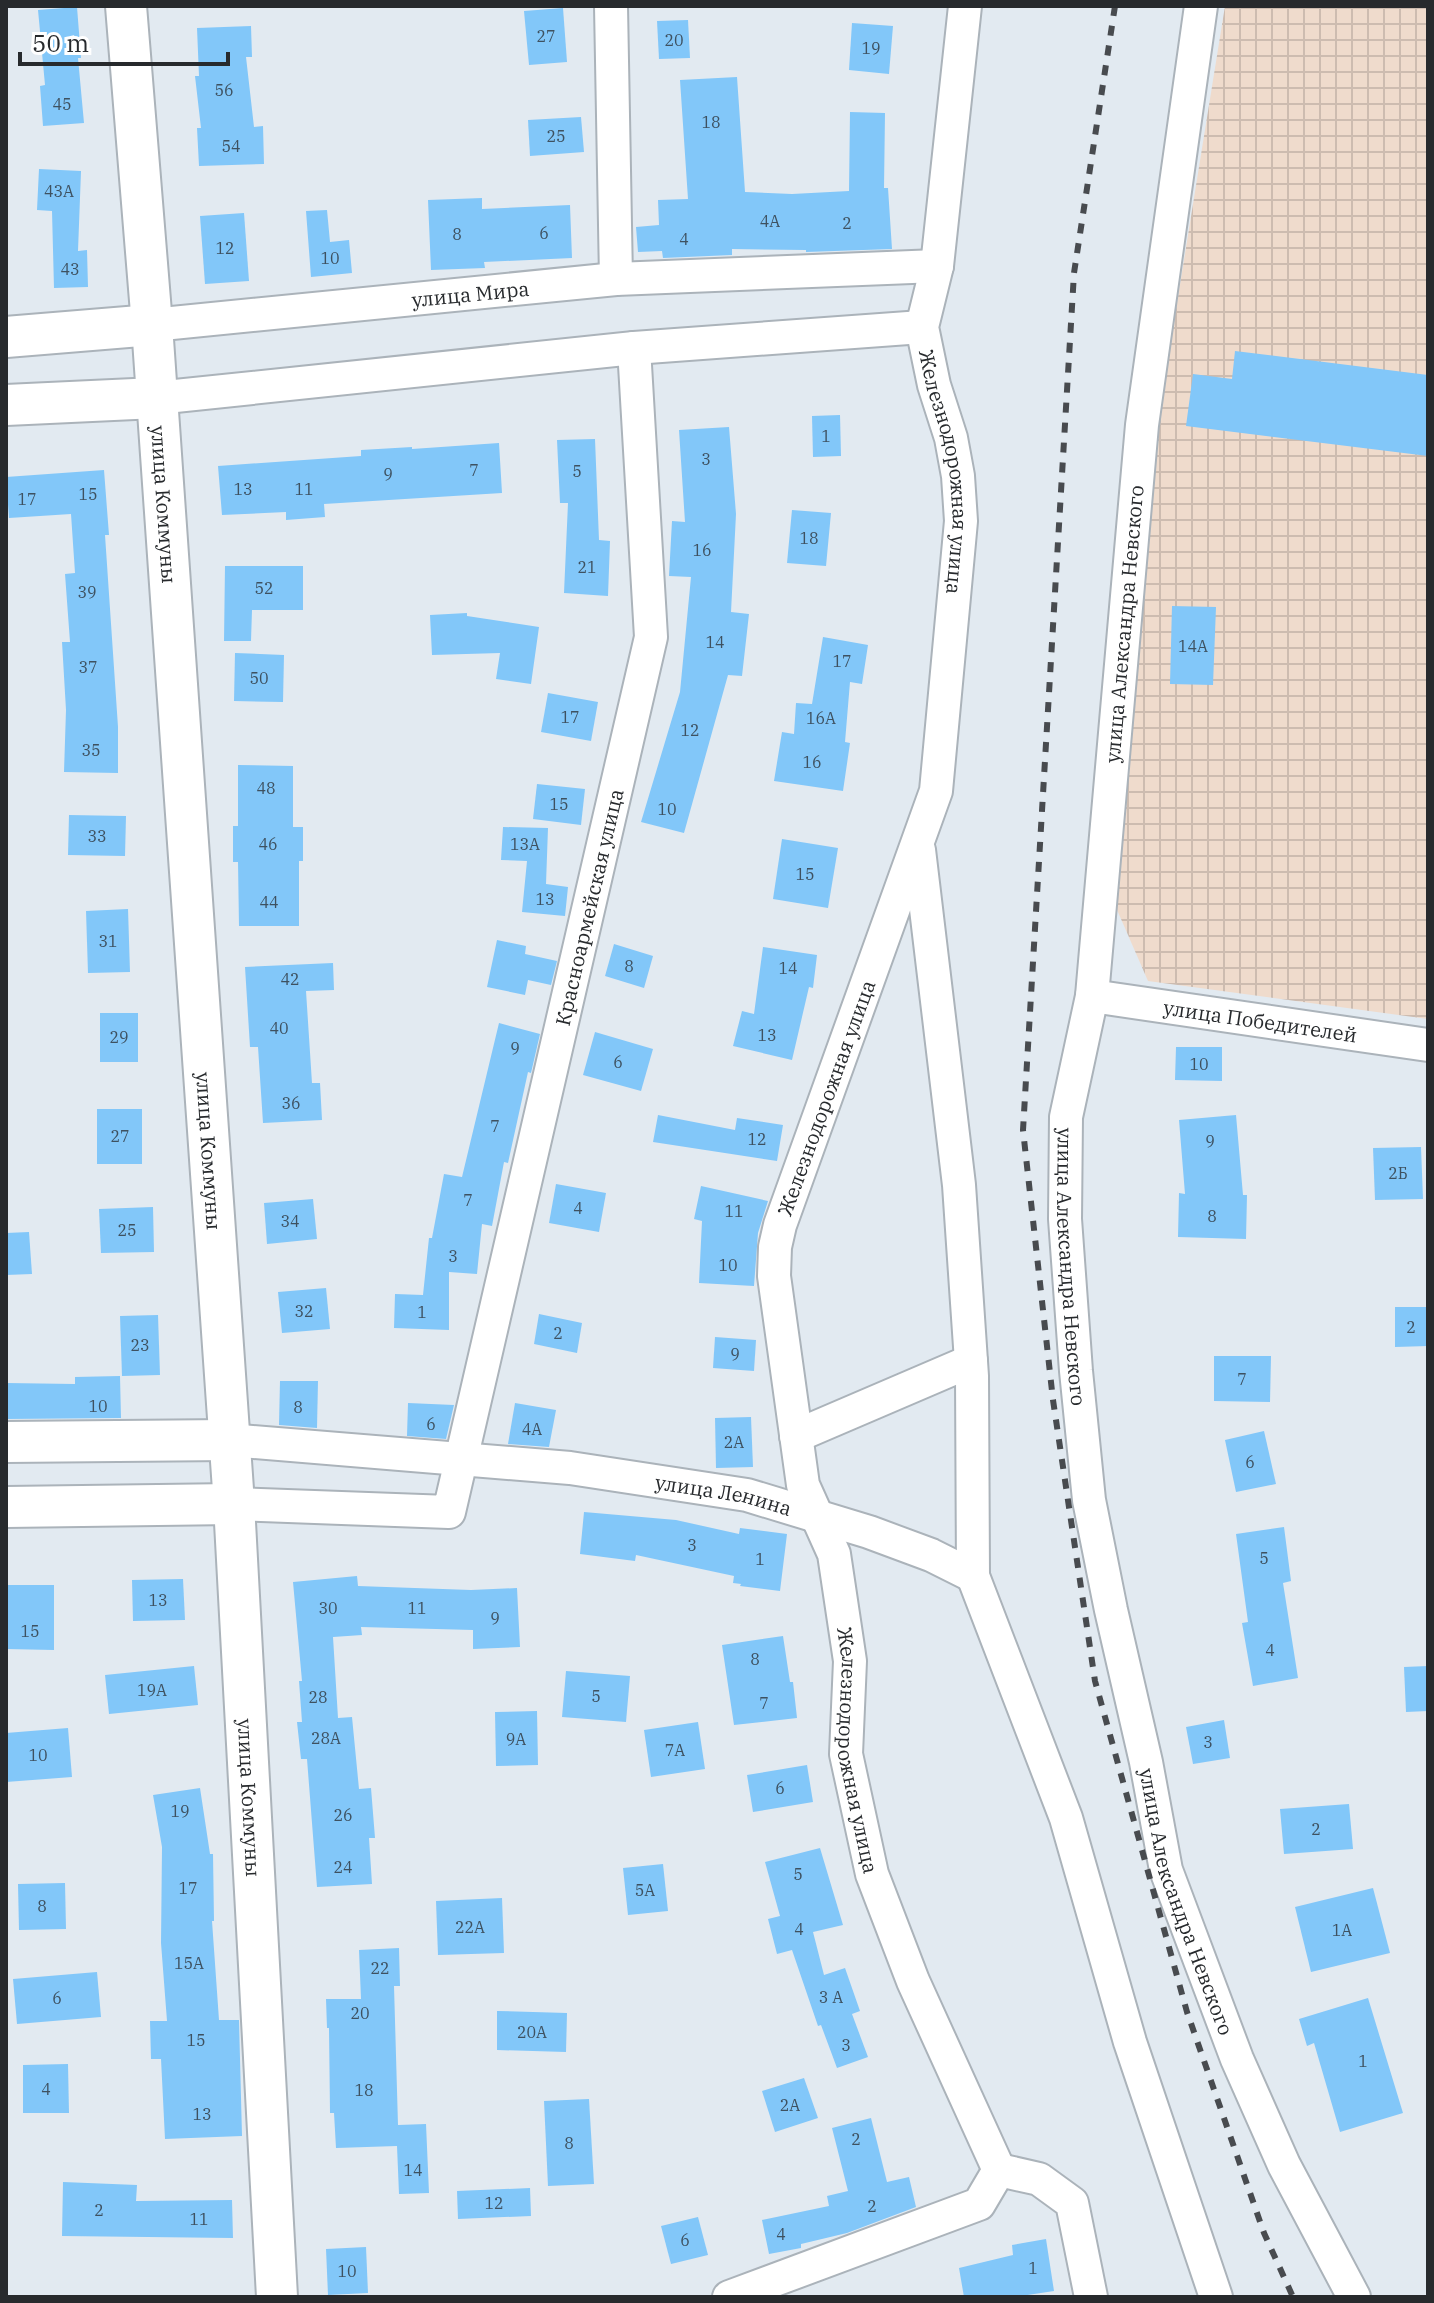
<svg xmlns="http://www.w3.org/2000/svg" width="1434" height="2303" font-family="'IBM Plex Serif',serif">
	<defs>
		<pattern id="industrial-grid" width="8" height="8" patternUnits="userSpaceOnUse" patternTransform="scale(2)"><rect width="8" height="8" fill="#efdbcc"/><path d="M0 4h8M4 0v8" fill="none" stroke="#cdbcb0"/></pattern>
	</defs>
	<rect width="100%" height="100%" fill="#e2eaf1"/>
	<polygon fill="url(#industrial-grid)" points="1225,6 1428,6 1428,1019 1148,981 1111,896 1137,551"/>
	<g fill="#82c7f9">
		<polygon points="77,7 81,58 78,58 84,123 43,126 40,86 45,85 38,10"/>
		<polygon points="563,8 567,62 529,65 524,11"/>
		<polygon points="688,20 690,58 659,59 657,21"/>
		<polygon points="852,23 893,26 889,74 849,70"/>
		<polygon points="251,26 252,57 246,57 254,127 263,126 264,164 199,166 197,128 201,128 195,76 199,76 197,28"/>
		<polygon points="737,77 745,192 792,194 849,191 850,112 885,113 884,188 888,188 892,249 806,252 806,250 732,249 732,255 663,258 662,251 638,252 636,227 659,225 658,200 688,199 680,80"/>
		<polygon points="581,117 584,152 530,156 528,120"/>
		<polygon points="39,169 81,171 78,251 87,250 88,287 54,288 52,211 37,210"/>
		<polygon points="482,198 482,209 570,205 572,258 484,262 485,268 431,270 428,200"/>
		<polygon points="327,210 330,242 349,240 352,273 311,277 306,211"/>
		<polygon points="244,213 249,281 205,284 200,216"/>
		<polygon points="1235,351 1428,375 1428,456 1186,426 1193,374 1232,379"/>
		<polygon points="840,415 841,456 813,457 812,416"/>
		<polygon points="729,427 736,514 731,612 749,614 742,676 728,675 684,833 641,822 680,692 691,577 669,576 672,521 685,522 679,430"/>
		<polygon points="595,439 599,540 610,541 608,596 564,593 568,503 560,503 557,440"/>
		<polygon points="499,443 502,493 324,504 325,517 286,520 286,512 222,515 218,466 361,456 361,450 412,447 412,449"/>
		<polygon points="104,470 109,535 105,535 118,727 118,773 64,772 66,710 62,642 70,642 65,574 75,573 71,514 9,518 6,477"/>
		<polygon points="792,510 831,513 826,566 787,563"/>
		<polygon points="225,566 303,566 303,610 252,610 251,641 224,641"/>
		<polygon points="1172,606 1216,607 1213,685 1170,684"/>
		<polygon points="467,613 467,616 539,627 531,684 496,679 500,653 432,655 430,615"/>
		<polygon points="823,637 868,645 862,684 850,682 845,742 850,743 843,791 774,781 782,732 794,734 796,703 812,704"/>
		<polygon points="235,653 284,655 283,702 234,701"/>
		<polygon points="548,693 598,702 591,741 541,732"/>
		<polygon points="238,765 293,766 293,827 303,827 303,861 299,861 299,926 239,926 238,862 233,862 233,826 238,826"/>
		<polygon points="537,784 585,789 581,825 533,819"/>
		<polygon points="69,815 126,816 125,856 68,855"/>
		<polygon points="503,827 548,828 546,884 568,887 565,916 522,912 527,861 501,860"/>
		<polygon points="782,839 838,848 828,908 773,899"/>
		<polygon points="128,909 130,972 88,973 86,911"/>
		<polygon points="497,940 526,946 525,954 557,961 551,985 528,980 525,995 487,987"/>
		<polygon points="614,944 653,956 644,988 605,976"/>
		<polygon points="763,947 817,955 813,988 809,987 792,1060 733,1046 742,1011 754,1014"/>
		<polygon points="333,963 334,990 306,991 312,1083 320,1083 322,1120 263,1123 258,1047 250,1047 245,967"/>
		<rect x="100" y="1013" width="38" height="49"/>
		<polygon points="499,1023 540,1034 531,1073 528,1072 508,1163 504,1162 492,1226 482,1224 477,1274 449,1272 449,1330 394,1328 395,1294 423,1295 429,1238 432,1238 444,1174 462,1177"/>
		<polygon points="595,1032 653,1049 641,1091 583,1075"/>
		<polygon points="1176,1047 1222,1047 1222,1081 1175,1080"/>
		<rect x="97" y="1109" width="45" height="55"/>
		<polygon points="658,1115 735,1130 737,1118 783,1125 777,1161 653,1142"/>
		<polygon points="1236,1115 1243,1195 1247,1195 1246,1239 1178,1237 1179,1193 1185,1194 1179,1120"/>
		<polygon points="1421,1147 1423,1199 1375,1200 1373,1148"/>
		<polygon points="556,1184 606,1193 599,1232 549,1223"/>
		<polygon points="701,1186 768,1201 758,1233 754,1286 699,1283 702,1221 694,1219"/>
		<polygon points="313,1199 317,1239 267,1244 264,1203"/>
		<polygon points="153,1207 154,1252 101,1253 99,1209"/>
		<polygon points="29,1232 32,1274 6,1275 6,1233"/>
		<polygon points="326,1288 330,1329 282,1333 278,1292"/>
		<polygon points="1395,1307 1428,1307 1428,1346 1395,1347"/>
		<polygon points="539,1314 582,1323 577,1353 534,1344"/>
		<polygon points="158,1315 160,1375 122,1376 120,1316"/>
		<polygon points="715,1337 756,1340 754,1371 713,1368"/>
		<polygon points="1214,1356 1271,1356 1270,1402 1214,1401"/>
		<polygon points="120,1376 121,1418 6,1419 6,1383 75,1384 75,1377"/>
		<polygon points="280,1381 318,1381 317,1428 279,1425"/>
		<polygon points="408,1403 454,1405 446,1439 407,1436"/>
		<polygon points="515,1403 556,1410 549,1447 508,1444"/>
		<polygon points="751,1417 753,1467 716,1468 715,1418"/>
		<polygon points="1264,1431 1276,1484 1236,1492 1225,1440"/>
		<polygon points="584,1512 676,1520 739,1534 740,1528 787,1534 780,1591 740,1586 741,1584 733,1583 734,1576 636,1555 635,1561 580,1554"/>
		<polygon points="1284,1527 1291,1581 1283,1583 1298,1678 1253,1686 1242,1623 1248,1622 1236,1534"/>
		<polygon points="357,1576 358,1586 471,1590 517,1588 520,1647 473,1649 473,1630 361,1627 362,1635 333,1637 338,1718 352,1717 359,1789 371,1788 375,1838 369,1838 372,1884 317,1887 307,1759 301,1759 297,1722 302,1722 299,1681 302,1681 293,1582"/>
		<polygon points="183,1579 185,1620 133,1621 132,1580"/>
		<polygon points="7,1585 54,1585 54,1650 6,1649"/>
		<polygon points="783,1636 790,1682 793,1682 797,1718 734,1725 722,1645"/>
		<polygon points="194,1666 198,1705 109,1714 105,1675"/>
		<polygon points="1428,1666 1428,1711 1406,1712 1404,1667"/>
		<polygon points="566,1671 630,1676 626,1722 562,1717"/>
		<polygon points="537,1711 538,1765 496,1766 495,1712"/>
		<polygon points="1224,1720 1230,1758 1193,1764 1186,1727"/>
		<polygon points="698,1722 705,1769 651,1777 644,1730"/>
		<polygon points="68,1728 72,1777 6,1782 6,1733"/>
		<polygon points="807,1765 813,1802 753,1812 747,1775"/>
		<polygon points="200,1788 210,1854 213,1854 214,1921 212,1921 219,2020 239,2020 242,2136 165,2139 161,2059 151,2059 150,2021 167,2021 161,1943 162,1847 153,1795"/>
		<polygon points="1349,1804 1353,1849 1284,1854 1280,1809"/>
		<polygon points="820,1848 843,1925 813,1932 824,1975 845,1968 860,2011 852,2014 868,2057 837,2068 821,2025 818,2026 792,1950 777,1954 768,1919 780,1916 765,1862"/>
		<polygon points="663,1864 668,1911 628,1915 623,1868"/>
		<polygon points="65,1883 66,1929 19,1930 18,1884"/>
		<polygon points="1373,1888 1390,1953 1311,1972 1295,1907"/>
		<polygon points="502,1898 504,1953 438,1955 436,1901"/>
		<polygon points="399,1948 400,1986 394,1986 398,2125 426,2124 429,2193 399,2194 397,2146 336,2148 334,2113 330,2113 329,2028 327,2028 326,1999 361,1999 359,1950"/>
		<polygon points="97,1972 101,2017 17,2024 13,1979"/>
		<polygon points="1368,1998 1403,2113 1340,2132 1314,2043 1307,2046 1299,2019"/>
		<polygon points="497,2011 567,2013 566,2052 497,2050"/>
		<polygon points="68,2064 69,2113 23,2113 23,2065"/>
		<polygon points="804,2078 818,2118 775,2132 762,2091"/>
		<polygon points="589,2099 594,2184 548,2186 544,2101"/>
		<polygon points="871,2118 887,2182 909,2177 916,2207 847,2233 801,2244 801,2248 769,2254 762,2220 829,2206 827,2196 848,2191 832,2128"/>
		<polygon points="63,2182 137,2185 136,2201 232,2200 233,2238 62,2236"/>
		<polygon points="530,2188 531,2216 458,2219 457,2191"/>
		<polygon points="698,2217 708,2255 671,2264 661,2226"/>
		<polygon points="1046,2239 1054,2291 1015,2297 964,2297 959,2268 1013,2255 1012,2245"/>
		<polygon points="366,2247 368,2293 328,2295 326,2249"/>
	</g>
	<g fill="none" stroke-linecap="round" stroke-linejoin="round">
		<g stroke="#abb3ba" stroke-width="36">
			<g id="minor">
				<polyline points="611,6 616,279"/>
				<path id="s1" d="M965,6L937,266L922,327L934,385L951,438L958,476L961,521L936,791L780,1225L775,1247L774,1276L803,1485L834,1554L850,1661L846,1754L872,1874L913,1981L999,2170"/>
				<path id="s2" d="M1201,6L1142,425L1092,996L1066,1117L1065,1219L1076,1371L1089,1500L1111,1610L1146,1762L1166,1870L1237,2059L1284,2165L1354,2297"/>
				<path id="s3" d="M152,325L616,279L937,266"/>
				<polyline points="156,398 634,348 922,327"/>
				<polyline points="919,850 959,1185 972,1376 973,1576 1066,1818 1130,2042 1216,2297"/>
				<path id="s4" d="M1092,996L1428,1045"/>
				<polyline points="796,1436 971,1361"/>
				<path id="s5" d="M229,1440L570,1468L747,1495L869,1532L931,1555L973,1576"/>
				<path id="s6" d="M234,1504L449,1512L651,637L634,348"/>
				<polyline points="999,2170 1039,2179 1072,2203 1091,2297"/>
				<polyline points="729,2297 979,2204 999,2170"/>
			</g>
		</g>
		<g stroke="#abb3ba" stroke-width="44">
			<g id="tertiary">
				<path id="s7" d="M126,6L152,325L234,1504L277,2297"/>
				<polyline points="6,337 152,325"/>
				<polyline points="6,405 156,398"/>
				<polyline points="6,1442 229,1440"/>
				<polyline points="6,1507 234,1504"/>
			</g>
		</g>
		<use href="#minor" stroke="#fff" stroke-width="32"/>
		<use href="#tertiary" stroke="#fff" stroke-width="40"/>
		<polyline stroke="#484b4f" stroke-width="6" stroke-dasharray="10 10" stroke-linecap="butt" points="1115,6 1074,273 1023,1130 1053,1400 1095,1681 1187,2012 1264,2233 1293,2297"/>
	</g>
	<g text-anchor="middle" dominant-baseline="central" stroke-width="6" stroke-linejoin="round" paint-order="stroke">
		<g font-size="16" fill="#3e5160">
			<text x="546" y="36">27</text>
			<text x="674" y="40">20</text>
			<text x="871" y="48">19</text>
			<text x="224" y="90">56</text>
			<text x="62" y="104">45</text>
			<text x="711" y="122">18</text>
			<text x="556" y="136">25</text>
			<text x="231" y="146">54</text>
			<text x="59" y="191">43А</text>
			<text x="770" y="221">4А</text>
			<text x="847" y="223">2</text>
			<text x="544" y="233">6</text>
			<text x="457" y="234">8</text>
			<text x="684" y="239">4</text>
			<text x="225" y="248">12</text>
			<text x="330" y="258">10</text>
			<text x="70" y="269">43</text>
			<text x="826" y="436">1</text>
			<text x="706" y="459">3</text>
			<text x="474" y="470">7</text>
			<text x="577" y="471">5</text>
			<text x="388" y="474">9</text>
			<text x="243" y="489">13</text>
			<text x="304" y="489">11</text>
			<text x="88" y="494">15</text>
			<text x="27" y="499">17</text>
			<text x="809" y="538">18</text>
			<text x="702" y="550">16</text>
			<text x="587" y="567">21</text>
			<text x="264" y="588">52</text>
			<text x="87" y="592">39</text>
			<text x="715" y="642">14</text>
			<text x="1193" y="646">14А</text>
			<text x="842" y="661">17</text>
			<text x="88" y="667">37</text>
			<text x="259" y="678">50</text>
			<text x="570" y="717">17</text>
			<text x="821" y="718">16А</text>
			<text x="690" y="730">12</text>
			<text x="91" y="750">35</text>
			<text x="812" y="762">16</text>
			<text x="266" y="788">48</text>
			<text x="559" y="804">15</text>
			<text x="667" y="809">10</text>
			<text x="97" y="836">33</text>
			<text x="268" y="844">46</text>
			<text x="525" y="844">13А</text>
			<text x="805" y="874">15</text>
			<text x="545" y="899">13</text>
			<text x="269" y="902">44</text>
			<text x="108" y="941">31</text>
			<text x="629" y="966">8</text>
			<text x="788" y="968">14</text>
			<text x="290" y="979">42</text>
			<text x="279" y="1028">40</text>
			<text x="767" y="1035">13</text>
			<text x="119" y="1037">29</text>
			<text x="515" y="1048">9</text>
			<text x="618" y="1062">6</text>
			<text x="1199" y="1064">10</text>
			<text x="291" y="1103">36</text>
			<text x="495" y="1126">7</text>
			<text x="120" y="1136">27</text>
			<text x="757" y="1139">12</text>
			<text x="1210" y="1141">9</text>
			<text x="1398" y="1173">2Б</text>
			<text x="468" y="1200">7</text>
			<text x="578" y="1208">4</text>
			<text x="734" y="1211">11</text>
			<text x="1212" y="1216">8</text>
			<text x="290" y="1221">34</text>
			<text x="127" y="1230">25</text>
			<text x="453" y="1256">3</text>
			<text x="728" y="1265">10</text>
			<text x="304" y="1311">32</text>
			<text x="422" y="1312">1</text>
			<text x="1411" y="1327">2</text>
			<text x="558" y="1333">2</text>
			<text x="140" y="1345">23</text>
			<text x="735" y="1354">9</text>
			<text x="1242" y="1379">7</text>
			<text x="98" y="1406">10</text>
			<text x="298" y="1407">8</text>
			<text x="431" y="1424">6</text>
			<text x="532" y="1429">4А</text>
			<text x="734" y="1442">2А</text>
			<text x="1250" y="1462">6</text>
			<text x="692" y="1545">3</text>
			<text x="1264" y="1558">5</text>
			<text x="760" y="1559">1</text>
			<text x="158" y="1600">13</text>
			<text x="328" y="1608">30</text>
			<text x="417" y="1608">11</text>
			<text x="495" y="1618">9</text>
			<text x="30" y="1631">15</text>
			<text x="1270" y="1650">4</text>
			<text x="755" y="1659">8</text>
			<text x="152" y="1690">19А</text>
			<text x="596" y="1696">5</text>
			<text x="318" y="1697">28</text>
			<text x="764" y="1703">7</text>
			<text x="326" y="1738">28А</text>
			<text x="516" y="1739">9А</text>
			<text x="1208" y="1742">3</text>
			<text x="675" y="1750">7А</text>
			<text x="38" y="1755">10</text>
			<text x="780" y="1788">6</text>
			<text x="180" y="1811">19</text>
			<text x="343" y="1815">26</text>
			<text x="1316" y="1829">2</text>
			<text x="343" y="1867">24</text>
			<text x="798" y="1874">5</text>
			<text x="188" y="1888">17</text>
			<text x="645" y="1890">5А</text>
			<text x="42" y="1906">8</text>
			<text x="470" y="1927">22А</text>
			<text x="799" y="1929">4</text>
			<text x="1342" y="1930">1А</text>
			<text x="189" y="1963">15А</text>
			<text x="380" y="1968">22</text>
			<text x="831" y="1997">3 А</text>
			<text x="57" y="1998">6</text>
			<text x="360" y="2013">20</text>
			<text x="532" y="2032">20А</text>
			<text x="196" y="2040">15</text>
			<text x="846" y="2045">3</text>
			<text x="1363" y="2061">1</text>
			<text x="46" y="2089">4</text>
			<text x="364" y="2090">18</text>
			<text x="790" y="2105">2А</text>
			<text x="202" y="2114">13</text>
			<text x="856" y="2139">2</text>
			<text x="569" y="2143">8</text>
			<text x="413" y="2170">14</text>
			<text x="494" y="2203">12</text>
			<text x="872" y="2206">2</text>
			<text x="99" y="2210">2</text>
			<text x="199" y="2219">11</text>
			<text x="781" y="2234">4</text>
			<text x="685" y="2240">6</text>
			<text x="1033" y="2268">1</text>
			<text x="347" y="2271">10</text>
		</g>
		<g font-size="20" fill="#272a2d" stroke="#fff">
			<text stroke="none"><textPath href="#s3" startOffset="320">улица Мира</textPath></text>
			<text stroke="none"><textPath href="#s1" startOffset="472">Железнодорожная улица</textPath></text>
			<text stroke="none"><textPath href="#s7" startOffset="500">улица Коммуны</textPath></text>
			<text transform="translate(1124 624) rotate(-85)">улица Александра Невского</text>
			<text stroke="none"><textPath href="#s6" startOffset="836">Красноармейская улица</textPath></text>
			<text stroke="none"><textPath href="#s4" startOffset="170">улица Победителей</textPath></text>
			<text transform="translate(826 1098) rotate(-70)">Железнодорожная улица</text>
			<text stroke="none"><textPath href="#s7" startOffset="1148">улица Коммуны</textPath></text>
			<text stroke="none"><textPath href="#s2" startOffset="1270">улица Александра Невского</textPath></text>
			<text stroke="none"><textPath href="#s5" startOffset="498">улица Ленина</textPath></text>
			<text stroke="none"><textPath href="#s1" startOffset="1792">Железнодорожная улица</textPath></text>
			<text stroke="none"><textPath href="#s7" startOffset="1796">улица Коммуны</textPath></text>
			<text stroke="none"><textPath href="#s2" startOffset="1918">улица Александра Невского</textPath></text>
		</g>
	</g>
	<rect width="1434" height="2303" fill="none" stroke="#272a2d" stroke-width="16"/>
	<path d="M20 52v12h208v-12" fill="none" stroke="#272a2d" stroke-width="4"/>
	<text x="32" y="52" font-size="24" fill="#272a2d" stroke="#ffffff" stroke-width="6" paint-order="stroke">50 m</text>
</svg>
